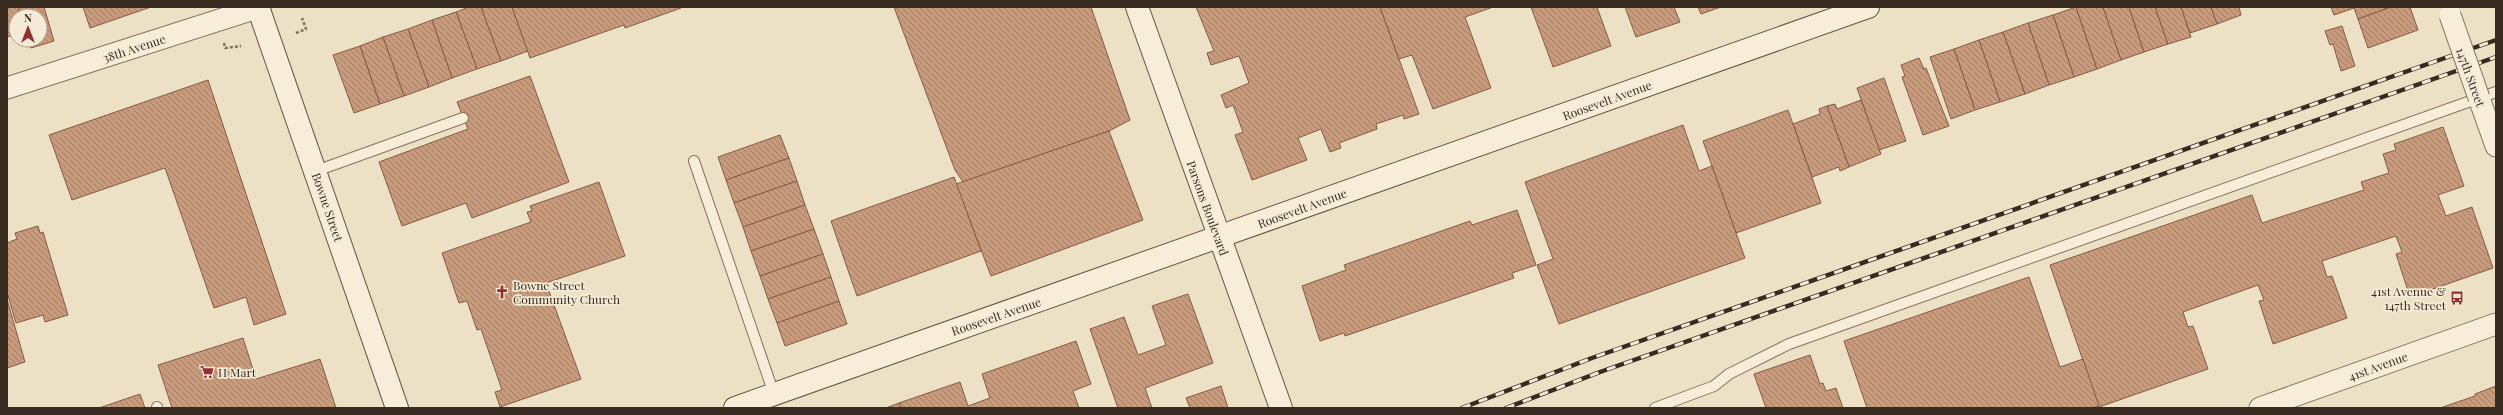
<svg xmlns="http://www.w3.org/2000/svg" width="2503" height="415" font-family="'Playfair Display',serif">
	<defs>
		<pattern id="building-back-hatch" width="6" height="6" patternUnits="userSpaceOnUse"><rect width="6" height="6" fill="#c89b7d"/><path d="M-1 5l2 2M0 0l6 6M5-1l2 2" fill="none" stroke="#a37f66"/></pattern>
	</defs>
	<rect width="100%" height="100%" fill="#ece0c5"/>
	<g fill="url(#building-back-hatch)" stroke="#845c43">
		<polygon points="7,7 18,7 21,16 16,16 16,34 7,37"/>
		<polygon points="18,7 44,7 54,41 31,48 28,40 40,40 40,16 21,16"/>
		<polygon points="83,7 151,7 90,28"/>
		<polygon points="469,7 481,7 501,61 477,69 456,12"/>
		<polygon points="481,7 512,7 528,51 501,61"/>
		<polygon points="512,7 680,7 681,8 625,28 624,25 530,58"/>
		<polygon points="894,7 1091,7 1130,120 1109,131 963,182 955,170"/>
		<polygon points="1196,7 1380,7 1419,114 1404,119 1403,115 1376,124 1377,129 1339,143 1341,148 1330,152 1321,129 1298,138 1307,160 1252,180 1235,135 1243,132 1233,105 1226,108 1221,95 1249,83 1239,56 1211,65 1207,53 1214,51"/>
		<polygon points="1380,7 1493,7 1465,17 1491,88 1433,109 1412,55 1399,59"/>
		<polygon points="1531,7 1597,7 1611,46 1553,67"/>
		<polygon points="1625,7 1674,7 1680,22 1636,37"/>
		<polygon points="1698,7 1721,7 1701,14"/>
		<polygon points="2076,7 2097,69 2074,77 2053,15"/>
		<polygon points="2076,7 2103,7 2121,60 2097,69"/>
		<polygon points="2103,7 2129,7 2144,52 2121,60"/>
		<polygon points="2129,7 2155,7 2168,44 2144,52"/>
		<polygon points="2155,7 2181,7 2191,37 2168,44"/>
		<polygon points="2181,7 2211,7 2217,24 2190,33"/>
		<polygon points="2211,7 2239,7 2241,15 2217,24"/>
		<polygon points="2331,7 2391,7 2358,19 2354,8 2334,15"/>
		<polygon points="2391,7 2410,7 2418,30 2368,48 2358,19"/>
		<polygon points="456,12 477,69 452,78 432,20"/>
		<polygon points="2053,15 2074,77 2049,85 2028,23"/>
		<polygon points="432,20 452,78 429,87 408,29"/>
		<polygon points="2028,23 2049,85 2025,94 2003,32"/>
		<polygon points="2342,26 2355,66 2341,71 2333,44 2330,45 2325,31"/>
		<polygon points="408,29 429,87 404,96 383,37"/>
		<polygon points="2003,32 2025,94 2000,102 1979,40"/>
		<polygon points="383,37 404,96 380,104 360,46"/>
		<polygon points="1979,40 2000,102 1975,110 1954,49"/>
		<polygon points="360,46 380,104 354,113 333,55"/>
		<polygon points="1954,49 1975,110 1951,119 1930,57"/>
		<polygon points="1919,58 1924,69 1926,68 1949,126 1923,135 1902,77 1905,76 1901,65"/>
		<polygon points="530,76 569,182 472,218 466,203 402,226 379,162 468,129 457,102"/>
		<polygon points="1884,78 1906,141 1879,150 1857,88"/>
		<polygon points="208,80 286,314 254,325 246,297 214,308 165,168 72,200 49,135"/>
		<polygon points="1861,100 1881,154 1849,167 1827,106 1835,104 1837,109"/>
		<polygon points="1827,106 1849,167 1840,171 1839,167 1812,177 1793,124 1820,114 1819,109"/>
		<polygon points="1788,110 1821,203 1736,233 1703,141"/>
		<polygon points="1683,125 1699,171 1712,166 1745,258 1559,324 1537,265 1553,259 1525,182"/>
		<polygon points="2443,127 2464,186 2438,195 2446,216 2472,207 2493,268 2410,297 2396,254 2402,252 2396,236 2322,261 2327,277 2332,276 2347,318 2273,344 2259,301 2264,300 2258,285 2183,312 2188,327 2193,326 2208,369 2099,407 2050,265 2252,195 2262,223 2364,190 2361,182 2389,173 2383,154 2396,150 2394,144"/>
		<polygon points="1109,131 1143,220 991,276 956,184"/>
		<polygon points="780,135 789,158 726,180 718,157"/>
		<polygon points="789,158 797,181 734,203 726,180"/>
		<polygon points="954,177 981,251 857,296 831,221"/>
		<polygon points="797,181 805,205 743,227 734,203"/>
		<polygon points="599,182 625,256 546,283 581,379 500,407 495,392 502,390 481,329 477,330 467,301 459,303 442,253 531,222 527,212 532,211 530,206"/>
		<polygon points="805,205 814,229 751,251 743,227"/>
		<polygon points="1517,210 1536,265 1512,273 1514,278 1345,336 1344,333 1320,341 1302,286 1346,270 1344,265 1470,221 1472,225"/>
		<polygon points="38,226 40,233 43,232 68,315 45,322 43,315 16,323 7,292 7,243 17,239 15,233"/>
		<polygon points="814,229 823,254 760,276 751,251"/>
		<polygon points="823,254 831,277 768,299 760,276"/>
		<polygon points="831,277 839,301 777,323 768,299"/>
		<polygon points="2029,277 2060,367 2083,359 2099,406 2092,408 1867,408 1844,341"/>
		<polygon points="1188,294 1213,363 1145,388 1152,408 1118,408 1090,329 1124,317 1138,355 1166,345 1152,306"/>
		<polygon points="7,299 25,362 7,368"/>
		<polygon points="839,301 847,324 785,346 777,323"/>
		<polygon points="243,338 256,379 320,359 336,408 172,408 158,365"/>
		<polygon points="1076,341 1091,384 1073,391 1079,408 901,408 899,403 960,382 968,406 990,398 982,374"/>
		<polygon points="1810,355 1820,384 1823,383 1826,391 1836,388 1843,408 1766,408 1754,374"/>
		<polygon points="1221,386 1228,408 1190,408 1186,398"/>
		<polygon points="2496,386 2496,408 2440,408 2475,396 2475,394"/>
		<polygon points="140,394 145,408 99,408"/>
		<polygon points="899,403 901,408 886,408"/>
	</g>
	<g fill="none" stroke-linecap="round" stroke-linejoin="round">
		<g stroke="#86725c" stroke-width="12">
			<g id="lane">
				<polyline points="694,161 774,394"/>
				<polyline points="316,171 463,118"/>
				<polyline points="157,407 157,408"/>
				<polyline points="1655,408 1714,386 1729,374 1789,344 2496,92"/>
			</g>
		</g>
		<g stroke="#86725c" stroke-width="23">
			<g id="street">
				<polyline points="7,88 260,7"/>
				<polyline points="2479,98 2496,146"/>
				<polyline points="2260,408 2496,324"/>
			</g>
		</g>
		<g stroke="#68533f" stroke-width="24">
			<g id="secondary">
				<polyline points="258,7 397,408"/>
				<polyline points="1137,7 1281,408"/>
				<polyline points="735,408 1868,7"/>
			</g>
		</g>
		<g stroke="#86725c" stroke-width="2.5" stroke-dasharray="3 2" stroke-linecap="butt">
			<polyline points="296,33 306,29 302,18"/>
			<polyline points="224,43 225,48 241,46"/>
		</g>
		<use href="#lane" stroke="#f7edd8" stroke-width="10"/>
		<use href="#street" stroke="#f7edd8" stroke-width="21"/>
		<use href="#secondary" stroke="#f7edd8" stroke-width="22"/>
		<g stroke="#372a1f" stroke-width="4.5">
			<g id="rail">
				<polyline points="1462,408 1592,358 2496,40"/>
				<polyline points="1506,408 1600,372 2496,57"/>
			</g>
		</g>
		<use href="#rail" stroke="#f4ead5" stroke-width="3" stroke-dasharray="9" stroke-linecap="butt"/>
		<g stroke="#86725c" stroke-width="23" stroke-linecap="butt">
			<polyline id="street-bridge" points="2450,15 2479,98"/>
		</g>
		<use href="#street-bridge" stroke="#f7edd8" stroke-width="21"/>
	</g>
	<defs>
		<g id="church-bare" transform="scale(1.08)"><path d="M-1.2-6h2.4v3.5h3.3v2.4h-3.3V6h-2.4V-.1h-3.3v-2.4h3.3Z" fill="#922f32" stroke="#f4ead5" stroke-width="2.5" paint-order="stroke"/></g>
		<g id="bus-bare" transform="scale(1.08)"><path d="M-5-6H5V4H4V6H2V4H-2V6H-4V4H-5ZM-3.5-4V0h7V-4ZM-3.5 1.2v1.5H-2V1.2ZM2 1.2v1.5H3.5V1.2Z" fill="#922f32" stroke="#f4ead5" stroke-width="2.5" paint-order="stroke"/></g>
		<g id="supermarket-bare" transform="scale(1.08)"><path d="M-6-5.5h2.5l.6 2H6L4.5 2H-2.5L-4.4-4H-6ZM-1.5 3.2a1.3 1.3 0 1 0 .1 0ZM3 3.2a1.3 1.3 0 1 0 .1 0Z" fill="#922f32" stroke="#f4ead5" stroke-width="2.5" paint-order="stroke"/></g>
	</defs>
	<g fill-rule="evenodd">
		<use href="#church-bare" x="502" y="292"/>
		<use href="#bus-bare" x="2457" y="298"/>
		<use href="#supermarket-bare" x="207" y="372"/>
	</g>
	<g text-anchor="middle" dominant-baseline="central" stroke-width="3.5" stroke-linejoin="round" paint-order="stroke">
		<g font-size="12" fill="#372a1f" stroke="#f4ead5">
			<text transform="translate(134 48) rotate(-18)">38th Avenue</text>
			<text transform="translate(2471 77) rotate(70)">147th Street</text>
			<text transform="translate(1607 100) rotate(-20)">Roosevelt Avenue</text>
			<text transform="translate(328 207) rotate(71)">Bowne Street</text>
			<text transform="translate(1208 208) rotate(70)">Parsons Boulevard</text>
			<text transform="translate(1302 208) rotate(-20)">Roosevelt Avenue</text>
			<text transform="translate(996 316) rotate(-19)">Roosevelt Avenue</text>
			<text transform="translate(2378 366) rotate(-20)">41st Avenue</text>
		</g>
		<g font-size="12" fill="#372a1f" stroke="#f4ead5" text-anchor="start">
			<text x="513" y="285">Bowne Street<tspan x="513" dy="14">Community Church</tspan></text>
			<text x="2446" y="291" text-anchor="end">41st Avenue &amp;<tspan x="2446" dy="14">147th Street</tspan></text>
			<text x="218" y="372">H Mart</text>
		</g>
	</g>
	<rect width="2503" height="415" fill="none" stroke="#372a1f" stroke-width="16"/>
	<g transform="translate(28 28)"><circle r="19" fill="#f4ead5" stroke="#a89d8c"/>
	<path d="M0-3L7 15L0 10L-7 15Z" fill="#922f32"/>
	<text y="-6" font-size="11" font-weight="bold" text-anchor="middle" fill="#372a1f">N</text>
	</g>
</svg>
